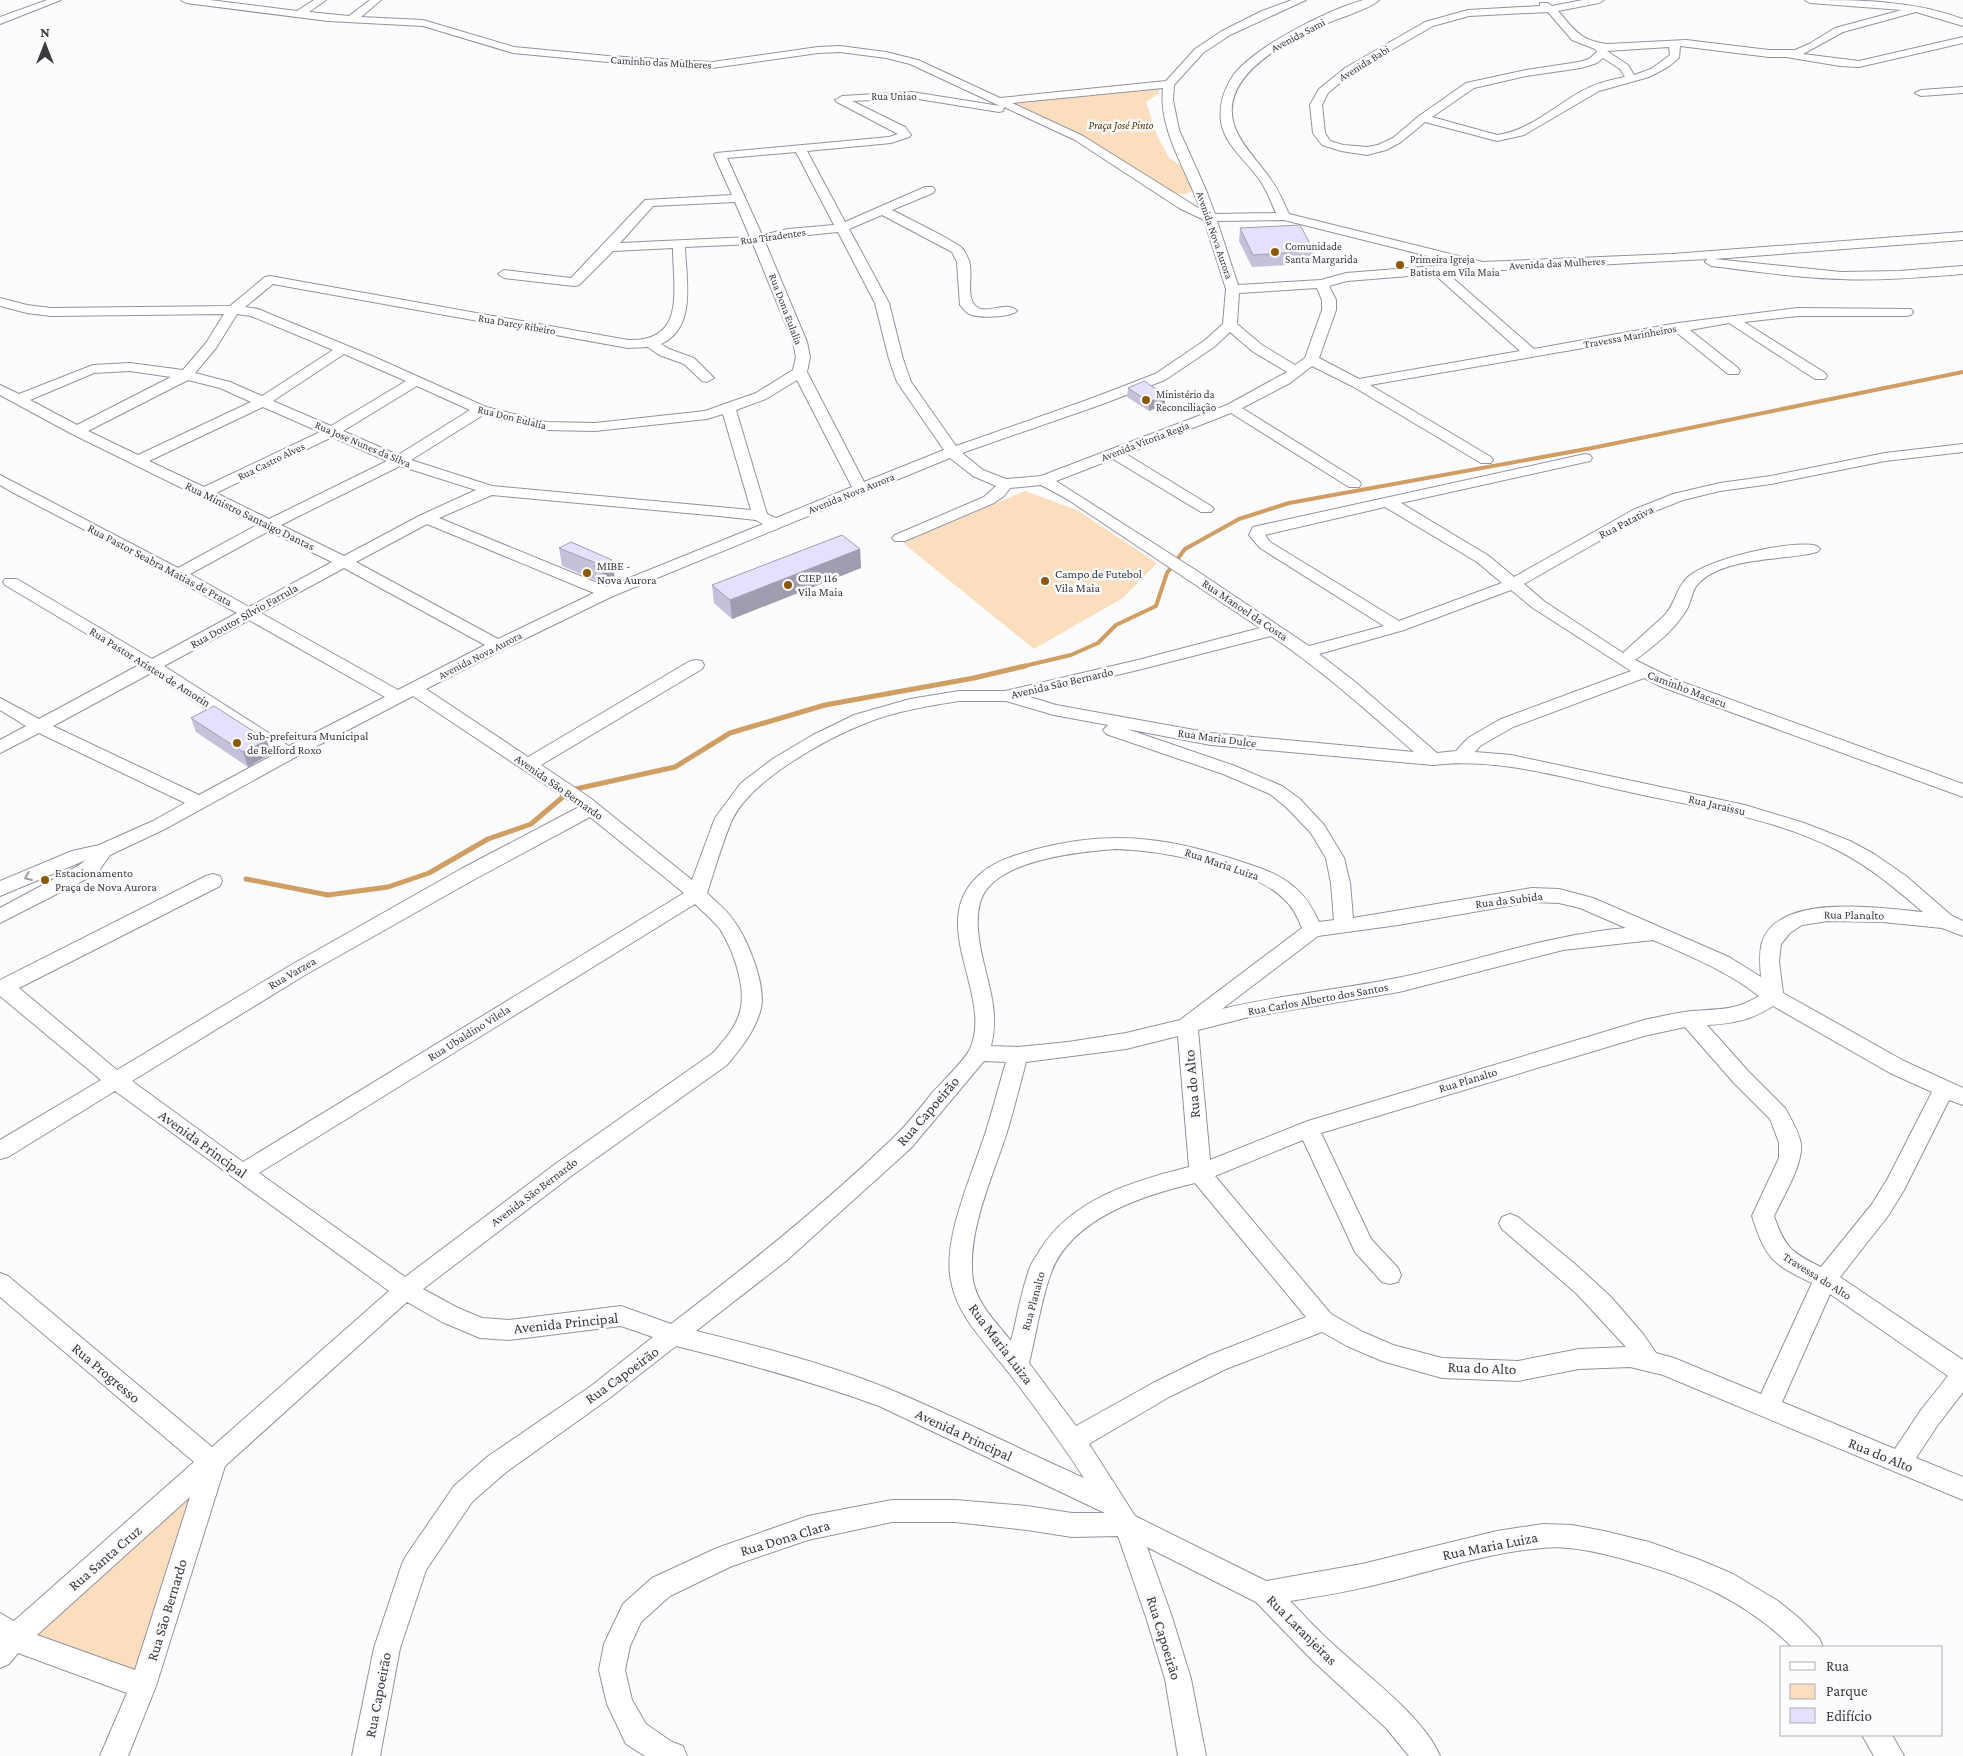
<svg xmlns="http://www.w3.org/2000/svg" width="1963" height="1756" font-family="'Crimson Pro',serif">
	<rect width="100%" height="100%" fill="#fcfbfe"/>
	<g fill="#fbdebd">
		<polygon points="1160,88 1158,94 1146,102 1157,135 1169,158 1182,166 1193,191 1186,194 1176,194 1095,145 1009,103"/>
		<polygon points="1405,249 1472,266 1422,269"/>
		<polygon points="1025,491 1077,510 1157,563 1123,598 1034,649 903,543"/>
		<polygon points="213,1463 143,1686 13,1639"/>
	</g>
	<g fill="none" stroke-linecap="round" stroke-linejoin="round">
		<polyline stroke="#cf9e62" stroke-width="4" points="1020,667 1071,655 1098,643 1116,625 1156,606 1167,573 1185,549 1239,519 1289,503 1592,448 1963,372"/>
		<polyline stroke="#cf9e62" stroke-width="5" points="246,879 328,895 388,887 429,873 488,839 531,824 571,790 675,767 730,733 825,705 974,678 1025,666"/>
		<g stroke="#9491a1" stroke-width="2">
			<g id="minor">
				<polygon points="47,0 61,0 0,24 0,17"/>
				<path d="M181,0H210L297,11L314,0H326L309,12L349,16L370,0H381L361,17L423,20L514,47L608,56L712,62L818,47L840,46L886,52L918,60L1000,98L1166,81L1195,49L1222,31L1262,11L1292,0H1306L1230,35L1203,53L1174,85L1173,100L1179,130L1206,190L1215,214L1276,213C1271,202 1267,191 1261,182C1249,163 1225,146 1221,122C1219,106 1223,92 1231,79C1249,49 1331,8 1364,0C1369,0 1374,0 1379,0C1371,9 1333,20 1320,26C1283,43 1214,79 1236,130C1244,149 1260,163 1271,180C1279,190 1283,202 1289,214L1483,262L1672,254L1963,232V240L1714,259L1841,272L1899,271L1963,266V274C1922,277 1881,281 1841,279C1797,278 1754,271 1711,266L1705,262L1707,259L1447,273L1534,349L1678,323L1797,308L1911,309L1913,312L1911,315L1906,316H1797L1744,322L1825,373L1827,376L1825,379H1815L1729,323L1690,330L1738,368L1740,371L1738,374H1728L1676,332L1370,385L1491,457L1493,460L1491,463H1481L1352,386L1312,366L1290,383L1242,408L1359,481L1361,484L1359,487H1349L1231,413L1126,454L1211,506L1214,509L1211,512H1201L1113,459L1056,481L1194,569L1309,646L1384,626L1260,548L1249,535L1253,527L1585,454L1590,455L1592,458L1590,461L1401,503L1489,556L1514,577L1633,510L1673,494L1720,483L1771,476L1885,453L1963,444V452L1885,461L1771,484L1720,491L1683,500L1643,516L1524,584L1545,602L1623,653L1665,615C1675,604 1676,589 1686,579C1704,559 1792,539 1817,546L1820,549L1817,552C1784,561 1722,556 1697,585C1692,591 1691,602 1687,609C1675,630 1654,646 1635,660L1674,679L1963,784V797L1662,687L1644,678L1513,727L1480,746L1475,752L1511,755L1745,805L1804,823L1850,841L1874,854L1906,876L1952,916L1963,921V936L1942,928L1882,922L1828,921L1802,925L1790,933L1781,944L1779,961L1783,993L1904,1061L1963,1088V1105L1949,1100L1904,1190L1888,1216L1840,1277L1963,1360V1392L1937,1426L1916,1458L1963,1477V1500L1663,1375L1630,1367L1579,1369L1518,1381L1442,1378L1382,1361L1347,1346L1322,1332L1226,1369L1169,1397L1089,1444L1135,1516L1266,1581L1362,1564L1497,1531L1543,1524L1572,1525L1604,1531L1649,1542L1700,1560L1733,1574L1778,1601L1799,1618L1819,1638L1823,1647H1792C1746,1601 1690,1577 1627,1560C1600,1553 1570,1545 1542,1548C1487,1553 1436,1570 1383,1583C1352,1591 1321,1596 1290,1601C1305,1616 1318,1631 1334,1645C1365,1674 1424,1717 1440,1756H1409L1386,1728L1313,1661L1256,1602L1147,1547L1172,1617L1191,1679L1206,1756H1178L1165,1679L1146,1617L1118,1536L1072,1537L1027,1530L955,1522H892L808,1540L732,1566L670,1596L641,1622L630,1646L625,1670L632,1700L646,1724L672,1742L683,1746L687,1756H645L626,1744L607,1704L599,1670L604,1644L623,1604L652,1578L717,1548L808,1516L892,1500H955L1027,1506L1072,1513H1105L879,1406C813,1382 745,1363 676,1346L607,1400L505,1473L472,1502L426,1570L400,1648L380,1756H352L374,1648L402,1564L406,1556L454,1486L487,1457L591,1386L653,1337L621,1326L509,1340L480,1338L442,1322L407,1302L225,1466L156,1686L128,1756H100L127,1693L18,1653L9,1664L0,1668V1613L14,1621L194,1462L0,1297V1273L8,1276L212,1447L389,1291L115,1091L8,1157L0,1159V1140L101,1080L0,996V980L206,876L213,874L220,876L222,881L220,886L19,988L117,1070L291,965L461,869L579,807L413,696L294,758L165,829L110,855L98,872L92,876L0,923V908L78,866L86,860L0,896V881L72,851L99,845L153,821L185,803L39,733L0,753V740L26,726L0,710V698L39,719L139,665L5,585L3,582L5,579H17L152,659L237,613L106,541L10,491L0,485V475L178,568L257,525L72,434L0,395V385L19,394L93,365L130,363L183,370L206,343L224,314L51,316L27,313L0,306V298L27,305L51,308L230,306L265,277L270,276L628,340C687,342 673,289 673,248L613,251L579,285L574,286L504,278L498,274L504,270L571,278L645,200L732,195L714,155L716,153L889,137L898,134L837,102L835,100L842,96L912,92L1000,106L910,64L886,58L840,52L818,53L712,68L608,62L513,53L423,26L328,21L186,3ZM1163,88C1158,130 1187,170 1200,209L1083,136L1012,103ZM912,98L999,112L1003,111L1004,107L1075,140L1179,208L1204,220L1226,289L1223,324L1204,341L1155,374L1090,399L956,446L911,382L903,359L889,303L849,229L882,215L952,252L957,262L960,305C963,308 966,312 969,314C978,318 1010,318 1017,311C1007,299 983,318 974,304C967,295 972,277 970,266C970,261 966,254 963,249C956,241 905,217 892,210L933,193L935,190L933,187H925L845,222L807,151L891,143L909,137L911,135L905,127L852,101ZM796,152L834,225L788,229L762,235L727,158ZM735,202L750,237L620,243L653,206ZM1284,220L1460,264L1346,273L1321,280L1238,285L1217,221ZM838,232L875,303L889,359L897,382L944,450L864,482L807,372L810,357L807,342L765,242L788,237ZM753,244L793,342L796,357L793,370L756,393L705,411L595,423L546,422L486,407L372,356L258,309L245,307L273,284L628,348L648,347L659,355L684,364L702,381L707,382L714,378L694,358L669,349L661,344C697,328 686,279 685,247ZM1434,274L1520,351L1359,379L1319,358L1336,310V300L1329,286L1347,281ZM1317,288L1322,300V310L1305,358L1295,365L1262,345L1237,324L1239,293ZM237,314L251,316L333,350L262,396L230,382L195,373L216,348ZM1230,332L1252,351L1287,372L1227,405L1041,476L1006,479L983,470L962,453L1100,405L1165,380L1214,347ZM344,354L406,381L331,426L273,401ZM130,371L171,377L77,425L30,400L94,373ZM188,380L220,388L251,402L138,455L88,431ZM797,380L852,487L776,518L767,514L736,410L766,399ZM417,386L470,410L398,455L343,431ZM263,407L320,432L204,487L149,461ZM723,414L751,510L492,486L411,460L483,415L546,430L595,431L707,419ZM332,437L387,461L269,519L216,493ZM950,458L973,476L996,486L984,497L895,535L892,538L895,541H905L994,503L1004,496L1010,488L1041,485L1067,499L1260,628L1138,660L1005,691H959L910,699L854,715L813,735L774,758L741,783L715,818L692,880L589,797L541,765L702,669L704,665L702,661L696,660L690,661L528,757L426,689L504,649L613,596ZM400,466L476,490L421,515L344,556L281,525ZM492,495L719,516L756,520L763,524L607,587L439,518ZM1385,507L1477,562L1502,583L1399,621L1270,542L1265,535ZM427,524L594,593L498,639L356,562ZM269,531L332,562L249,607L190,574ZM344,568L485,645L398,690L261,613ZM1511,590L1533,608L1631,671L1501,719L1468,738L1456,751L1437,753L1354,681L1319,654L1404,630ZM249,620L385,697L289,746L164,666ZM1271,636C1322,670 1367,711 1414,752L1211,733L1056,705L1027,696L1138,670ZM151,673L275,754L199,795L53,726ZM959,701H1006L1054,715L1108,725L1103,730L1106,734L1223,774L1270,794L1287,808L1311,833L1326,858L1331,883L1334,920L1319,922C1313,909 1306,896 1294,887C1277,872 1254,866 1233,859C1163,836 1105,830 1033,850C1013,856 992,862 977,877C927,925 994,996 970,1049C964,1061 942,1082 932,1093C920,1108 908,1124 894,1137C824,1205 748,1265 671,1324L621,1306L509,1320L482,1318L458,1308L423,1289L574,1174L727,1065C741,1048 756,1030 761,1008C766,985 748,940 734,921C727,910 716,902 707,893C715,869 722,843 732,820C751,780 825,739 866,723C896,711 928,706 959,701ZM1127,729L1211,745L1433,765C1501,757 1568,779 1634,793C1702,808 1775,818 1837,850C1869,866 1896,889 1923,912C1882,908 1779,892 1762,942C1759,953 1760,965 1761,977L1729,957L1593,898L1559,889L1532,888L1353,918L1350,883L1344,858L1324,825L1300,799L1282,786L1235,766ZM590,817L684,893L243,1162L132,1081L305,975L475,879ZM1115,849C1160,850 1252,867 1284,899C1293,907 1298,918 1302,928L1180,1020L1126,1033L1068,1042L1018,1047L991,1046C999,1014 990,991 983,960C979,942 975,921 980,903C991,860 1078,852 1115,849ZM1532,902L1559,903L1580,908L1626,928C1546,935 1475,962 1397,978C1339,990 1279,995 1222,1009L1318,936L1398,925ZM695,904C703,912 713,920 720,929C733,950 745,983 741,1007C738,1026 724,1040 713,1053L558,1162L405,1277L259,1173ZM1653,940C1690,956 1727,971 1759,996C1735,1011 1717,1009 1691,1011C1675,1013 1659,1017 1644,1020L1308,1121L1210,1160L1198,1030L1249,1017L1399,992L1563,950ZM1773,1006L1890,1073L1932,1092L1888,1178L1872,1204L1821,1267C1791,1252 1785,1248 1774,1216C1783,1197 1803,1165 1801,1144C1799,1132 1791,1119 1785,1108L1748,1071L1707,1025C1731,1024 1752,1020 1773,1006ZM1685,1027L1734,1083L1770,1119L1774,1129L1779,1143V1158L1752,1216C1766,1259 1772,1264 1812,1283L1761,1394L1674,1358L1656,1353L1643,1334L1611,1297L1575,1264L1518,1217L1510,1214L1502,1217L1499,1223L1502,1229L1577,1294L1626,1347L1579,1349L1518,1361L1442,1358L1393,1345L1363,1332L1331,1314L1215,1176L1303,1140L1355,1252L1382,1282L1390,1284L1398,1282L1401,1275L1398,1268L1371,1239L1321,1133L1644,1036ZM1178,1036L1189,1167C1133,1181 1072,1199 1040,1250C1036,1257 1031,1263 1029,1270C1021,1292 1017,1318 1011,1341C996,1322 977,1304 973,1280C966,1233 993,1176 1007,1132C1014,1109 1020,1085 1026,1062L1126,1049ZM984,1061L1006,1062C999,1085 993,1109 986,1131C973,1173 942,1239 951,1281C958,1318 987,1344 1009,1373C1035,1407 1061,1442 1084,1478C1021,1450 960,1419 896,1392C835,1366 761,1347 696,1331L786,1261L911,1148ZM1195,1183L1306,1317L1210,1355L1153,1383L1076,1426L1029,1363C1036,1335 1041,1300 1051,1273C1071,1218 1144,1195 1195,1183ZM1830,1294L1948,1376L1921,1410L1895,1449L1782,1402ZM190,1497L135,1670L37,1635Z"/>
				<path d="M1583,0H1604L1599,3L1558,11C1575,30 1579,40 1607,44L1686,40L1769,50H1795L1809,44L1835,28L1902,10L1810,3L1805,0C1859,0 1912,0 1963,19V26L1916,12L1843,32L1803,54L1859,61L1963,37V43L1859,67L1840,66L1786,57H1769L1680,46L1679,58L1668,67L1649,77L1599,91L1524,135L1497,141L1425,122L1401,142L1386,150L1367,155L1341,151L1322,145L1313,133L1310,105L1319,89L1345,68L1425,22L1468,10L1540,6V3H1548L1552,6ZM1548,12L1572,40L1595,49L1597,52L1589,59L1579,62L1526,70L1466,83L1419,116L1393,138L1378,145L1367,147L1343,145L1330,141L1325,133L1322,105L1328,93L1353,72L1433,26L1469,16ZM1669,47L1670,55L1651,69L1634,75L1628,65L1607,51ZM1603,58L1620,69L1625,77C1609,80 1594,84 1580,92C1554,107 1528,131 1497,135L1432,117L1474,88L1526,76L1581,68L1597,63Z"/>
				<polygon points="1963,87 1963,93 1921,96 1915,93 1921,90"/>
				<polygon points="1862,1735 1892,1735 1904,1756 1874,1756"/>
			</g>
		</g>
		<use href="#minor" fill="#fff" fill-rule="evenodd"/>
	</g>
	<g fill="#c6c1da">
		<polygon points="1240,228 1314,251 1312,264 1252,267 1239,241"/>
		<polygon points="1128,388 1165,404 1149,411 1127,397"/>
		<polygon points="559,548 612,560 615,579 604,584 562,566"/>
		<polygon points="860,549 861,568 732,619 714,603 712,585"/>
		<polygon points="191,718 271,754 248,767 196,732"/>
	</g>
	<g fill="#a19db1">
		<polygon points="1165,395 1165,404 1149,411 1149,402"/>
		<polygon points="860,549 861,568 732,619 730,600"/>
		<polygon points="612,560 615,579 604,584 601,565"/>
		<polygon points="267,740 271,754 248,767 243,752"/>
	</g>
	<g fill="#e6e0fd" stroke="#a19db1">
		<polygon points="1300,225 1314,251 1253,255 1240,228"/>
		<polygon points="1144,381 1165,395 1149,402 1128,388"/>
		<polygon points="842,535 860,549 730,600 712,585"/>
		<polygon points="571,542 612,560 601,565 559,548"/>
		<polygon points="214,706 267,740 243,752 191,718"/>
	</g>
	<defs><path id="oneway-chevron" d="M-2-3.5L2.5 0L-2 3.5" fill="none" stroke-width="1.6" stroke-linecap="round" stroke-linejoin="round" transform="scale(1.25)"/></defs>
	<use stroke="#9d9ca0" href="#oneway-chevron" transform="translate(28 877) rotate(157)"/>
	<g fill="#8b5902" stroke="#fcfbfe" stroke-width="2">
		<circle cx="1275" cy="252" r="5"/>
		<circle cx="1400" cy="265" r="5"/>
		<circle cx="1146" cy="400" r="5"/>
		<circle cx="587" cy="573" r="5"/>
		<circle cx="1045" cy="581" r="5"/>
		<circle cx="788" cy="585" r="5"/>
		<circle cx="237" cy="743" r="5"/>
		<circle cx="45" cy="880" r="5"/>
	</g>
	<g text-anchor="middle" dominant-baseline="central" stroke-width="5" stroke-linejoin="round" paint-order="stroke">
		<g font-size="11" fill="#3b3a41" stroke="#fcfbfe">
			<text transform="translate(1298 35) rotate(-28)">Avenida Sami</text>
			<text transform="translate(661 62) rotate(3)">Caminho das Mulheres</text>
			<text transform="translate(1364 63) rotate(-32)">Avenida Babi</text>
			<text x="894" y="96">Rua Uniao</text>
			<text transform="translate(1215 235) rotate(71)">Avenida Nova Aurora</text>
			<text transform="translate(773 236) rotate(-8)">Rua Tiradentes</text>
			<text transform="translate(1557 263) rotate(-3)">Avenida das Mulheres</text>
			<text transform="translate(786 309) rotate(69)">Rua Dona Eulalia</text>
			<text transform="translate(517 324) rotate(10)">Rua Darcy Ribeiro</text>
			<text transform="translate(1630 336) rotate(-10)">Travessa Marinheiros</text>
			<text transform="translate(512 417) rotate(14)">Rua Don Eulalia</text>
			<text transform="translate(1145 441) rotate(-21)">Avenida Vitoria Regia</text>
			<text transform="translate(363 444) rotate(23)">Rua Jose Nunes da Silva</text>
			<text transform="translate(271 461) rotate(-26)">Rua Castro Alves</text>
			<text transform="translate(851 493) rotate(-22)">Avenida Nova Aurora</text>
			<text transform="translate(480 655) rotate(-27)">Avenida Nova Aurora</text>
		</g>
		<g font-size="11" font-style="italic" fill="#523200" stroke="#fcfbfe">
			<text x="1121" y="125">Praça José Pinto</text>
		</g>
		<g font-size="11" fill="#3b3a41" stroke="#fcfbfe" text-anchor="start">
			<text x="1285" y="246">Comunidade<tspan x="1285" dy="13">Santa Margarida</tspan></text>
			<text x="1410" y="259">Primeira Igreja<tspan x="1410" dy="13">Batista em Vila Maia</tspan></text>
			<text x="1156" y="394">Ministério da<tspan x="1156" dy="13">Reconciliação</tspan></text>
		</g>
		<g font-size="12" fill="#3b3a41" stroke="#fcfbfe">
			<text transform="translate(250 516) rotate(26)">Rua Ministro Santaigo Dantas</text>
			<text transform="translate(1626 522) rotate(-27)">Rua Patativa</text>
			<text transform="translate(160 565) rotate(28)">Rua Pastor Seabra Matias de Prata</text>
			<text transform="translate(1245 610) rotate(34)">Rua Manoel da Costa</text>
			<text transform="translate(244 616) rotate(-29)">Rua Doutor Sílvio Farrula</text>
			<text transform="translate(150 667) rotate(32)">Rua Pastor Aristeu de Amorin</text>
			<text transform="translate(1062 683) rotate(-13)">Avenida São Bernardo</text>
			<text transform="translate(1687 689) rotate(21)">Caminho Macacu</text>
			<text transform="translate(1217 738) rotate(8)">Rua Maria Dulce</text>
			<text transform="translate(559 787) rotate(35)">Avenida São Bernardo</text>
			<text transform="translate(1717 805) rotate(13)">Rua Jaraissu</text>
			<text transform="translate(1222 864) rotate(19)">Rua Maria Luiza</text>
			<text transform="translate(1509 900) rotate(-7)">Rua da Subida</text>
			<text transform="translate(1854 915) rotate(1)">Rua Planalto</text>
			<text transform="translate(292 973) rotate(-30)">Rua Varzea</text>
			<text transform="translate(1318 999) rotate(-10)">Rua Carlos Alberto dos Santos</text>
			<text transform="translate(469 1033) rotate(-32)">Rua Ubaldino Vilela</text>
			<text transform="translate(1468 1080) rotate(-17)">Rua Planalto</text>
			<text transform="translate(534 1192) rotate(-37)">Avenida São Bernardo</text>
			<text transform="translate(1817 1276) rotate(32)">Travessa do Alto</text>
			<text transform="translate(1033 1301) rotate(-75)">Rua Planalto</text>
		</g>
		<g font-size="12" fill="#3b3a41" stroke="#fcfbfe" text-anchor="start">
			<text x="597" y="566">MIBE -<tspan x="597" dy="14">Nova Aurora</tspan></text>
			<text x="1055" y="574">Campo de Futebol<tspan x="1055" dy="14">Vila Maia</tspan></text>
			<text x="798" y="578">CIEP 116<tspan x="798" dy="14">Vila Maia</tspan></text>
			<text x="247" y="736">Sub-prefeitura Municipal<tspan x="247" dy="14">de Belford Roxo</tspan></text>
			<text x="55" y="873">Estacionamento<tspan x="55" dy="14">Praça de Nova Aurora</tspan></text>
		</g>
		<g font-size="15" fill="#3b3a41" stroke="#fcfbfe">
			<text transform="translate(1192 1084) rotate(-95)">Rua do Alto</text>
			<text transform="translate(928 1111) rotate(-49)">Rua Capoeirão</text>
			<text transform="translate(203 1144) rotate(36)">Avenida Principal</text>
			<text transform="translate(566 1323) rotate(-6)">Avenida Principal</text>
			<text transform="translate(1001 1344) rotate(53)">Rua Maria Luiza</text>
			<text transform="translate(1482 1368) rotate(2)">Rua do Alto</text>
			<text transform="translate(106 1373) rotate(40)">Rua Progresso</text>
			<text transform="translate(622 1375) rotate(-36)">Rua Capoeirão</text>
			<text transform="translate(964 1435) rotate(25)">Avenida Principal</text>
			<text transform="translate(1881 1455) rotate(22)">Rua do Alto</text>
			<text transform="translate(785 1538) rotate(-17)">Rua Dona Clara</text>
			<text transform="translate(1490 1546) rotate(-11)">Rua Maria Luiza</text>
			<text transform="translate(105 1558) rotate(-41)">Rua Santa Cruz</text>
			<text transform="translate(167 1610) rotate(-73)">Rua São Bernardo</text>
			<text transform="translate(1302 1630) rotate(45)">Rua Laranjeiras</text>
			<text transform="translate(1164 1638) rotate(73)">Rua Capoeirão</text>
			<text transform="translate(378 1695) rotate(-79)">Rua Capoeirão</text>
		</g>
	</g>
	<rect x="1780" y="1646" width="162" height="90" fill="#fcfbfe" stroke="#afaeb2"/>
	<rect x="1790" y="1662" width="25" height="8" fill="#ffffff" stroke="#afaeb2"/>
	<text x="1826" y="1671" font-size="15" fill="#3b3a41">Rua</text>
	<rect x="1790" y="1684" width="25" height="15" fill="#fbdebd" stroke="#afaeb2"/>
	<text x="1826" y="1696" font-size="15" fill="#3b3a41">Parque</text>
	<rect x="1790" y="1708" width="25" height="15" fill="#e6e0fd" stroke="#afaeb2"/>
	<text x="1826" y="1721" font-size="15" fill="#3b3a41">Edifício</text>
	<g transform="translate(45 45)" stroke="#fcfbfe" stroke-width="4" paint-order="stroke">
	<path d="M0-4L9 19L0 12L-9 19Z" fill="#3b3a41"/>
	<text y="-8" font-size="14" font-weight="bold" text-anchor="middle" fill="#3b3a41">N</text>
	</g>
</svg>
